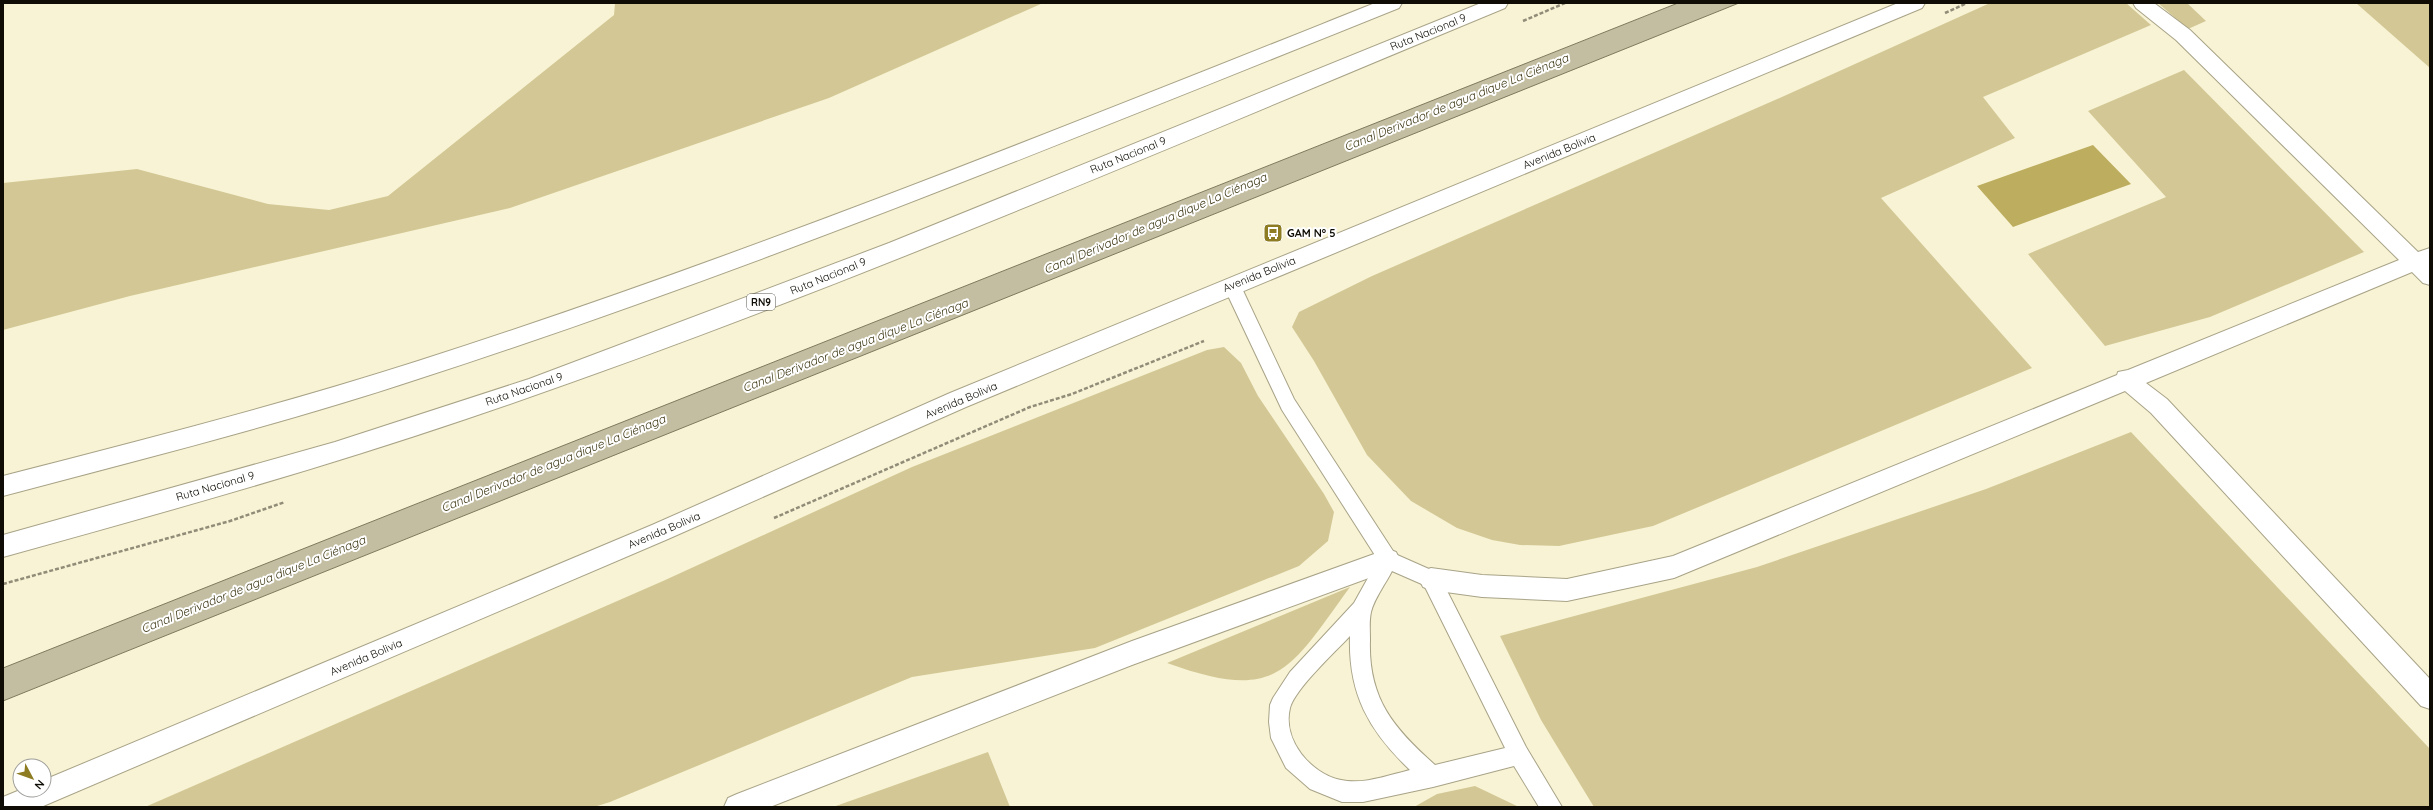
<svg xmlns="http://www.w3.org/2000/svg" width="2433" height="810" font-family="Quicksand,sans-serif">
	<rect width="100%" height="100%" fill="#f8f3d5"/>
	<g fill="#d3c895">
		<polygon points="615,3 1043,3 829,98 510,208 130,296 3,330 3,183 137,169 268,204 329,210 388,196 614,15"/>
		<polygon points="1990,3 2126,3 2151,25 1983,97 2015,138 1881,198 2032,368 1653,526 1559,546 1520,545 1492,540 1457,528 1411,501 1367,455 1314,361 1292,327 1299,312 1372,276 1775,100"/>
		<polygon points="2158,3 2187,3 2206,21 2188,29"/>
		<polygon points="2356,3 2430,3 2430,68"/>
		<polygon points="2184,70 2364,252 2210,317 2105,346 2028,254 2166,197 2088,111"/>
		<polygon points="1224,347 1241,363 1258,396 1324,494 1334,512 1328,541 1299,566 1095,648 912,677 610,802 594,807 145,807 663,581 912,467 1207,350"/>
		<polygon points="2131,432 2430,749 2430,807 1594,807 1541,720 1500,636 1757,567 1986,489"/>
		<path d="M1350,587C1288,672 1278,703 1167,663Z"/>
		<polygon points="988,752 1010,807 833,807"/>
		<polygon points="1475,786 1519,807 1414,807 1437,794"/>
	</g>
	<polygon fill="#bdad5e" points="2093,145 2131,184 2013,227 1977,186"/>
	<polygon fill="#c3bea1" stroke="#7f795e" points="1678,3 1739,3 3,701 3,668"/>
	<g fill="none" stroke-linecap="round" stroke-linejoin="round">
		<g stroke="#a8a387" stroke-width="2">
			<path id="lane" d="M1232,278L1238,280L1294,399L1395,554L1438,573L1526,747L1562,807H1539L1514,766L1433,787L1363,802H1342L1310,789L1286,768L1271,738L1269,722L1270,705L1273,698L1290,672L1354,603L1378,560L1282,410L1223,285L1226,280ZM1392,571L1424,585L1505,748L1435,765C1393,728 1368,698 1370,640C1370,631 1369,621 1371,612C1374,599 1386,583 1392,571ZM1350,636C1348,694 1369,731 1410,770C1389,775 1363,785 1341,780C1311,774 1282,740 1290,708C1295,689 1335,652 1350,636Z"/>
		</g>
		<g stroke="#a8a387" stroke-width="2">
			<g id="street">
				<polygon points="2133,3 2154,3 2190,30 2418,252 2430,248 2430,285 2423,283 2412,272 2146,383 2167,399 2430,679 2430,709 2421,706 2151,413 2125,391 1674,578 1567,601 1482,597 1431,590 1423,587 1419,579 1423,571 1431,568 1482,575 1567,579 1673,556 2117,375 2118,372 2128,370 2399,260 2176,40 2136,8"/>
				<polygon points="1388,549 1396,552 1400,560 1396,568 1132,665 770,807 724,807 728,798 737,794 1132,641"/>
			</g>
		</g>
		<g stroke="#a8a387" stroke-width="2">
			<polygon id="secondary" points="1898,3 1925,3 1922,8 966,407 668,539 41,807 3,807 3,797 20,790 44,790 44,780 652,525 950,393"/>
		</g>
		<g stroke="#a8a387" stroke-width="2">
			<g id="highway">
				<path d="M1375,3H1402L1399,8C1075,138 751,271 418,379C282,424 142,459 3,496V476C142,440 281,405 418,361C742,257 1059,129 1375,3Z"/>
				<path d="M1481,3H1508L1505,8C1162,150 818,300 466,419C313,471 158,514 3,557V535L335,442L529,379L889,243Z"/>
			</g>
		</g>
		<g stroke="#908c78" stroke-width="2.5" stroke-dasharray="4 2" stroke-linecap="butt">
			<polyline points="1945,13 1967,3"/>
			<polyline points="1523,21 1565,3"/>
			<polyline points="774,518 1030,407 1072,394 1204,341"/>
			<polyline points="3,584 230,521 285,502"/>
		</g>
		<use href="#lane" fill="#fff" fill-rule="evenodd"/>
		<use href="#street" fill="#fff" fill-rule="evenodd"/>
		<use href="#secondary" fill="#fff" fill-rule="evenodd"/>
		<use href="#highway" fill="#fff" fill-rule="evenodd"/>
	</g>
	<defs>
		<g id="bus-square" transform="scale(1)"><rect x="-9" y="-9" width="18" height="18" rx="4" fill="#8e7c23" stroke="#fff"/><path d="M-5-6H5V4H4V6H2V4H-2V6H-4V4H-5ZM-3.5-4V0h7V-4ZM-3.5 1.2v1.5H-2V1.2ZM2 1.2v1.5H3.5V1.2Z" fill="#fff"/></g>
	</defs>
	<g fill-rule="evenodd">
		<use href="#bus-square" x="1273" y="233"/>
	</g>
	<g text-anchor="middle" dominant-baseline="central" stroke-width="4" stroke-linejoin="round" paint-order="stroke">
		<rect fill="#fff" stroke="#56554f" stroke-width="1" x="747" y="294" width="28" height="16" rx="3"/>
		<g font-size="10" font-weight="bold" fill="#0e0c04">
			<text x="761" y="302">RN9</text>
		</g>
		<g font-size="11" fill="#0e0c04" stroke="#fff">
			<text transform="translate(1428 32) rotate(-22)">Ruta Nacional 9</text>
			<text transform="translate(1559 151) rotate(-22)">Avenida Bolivia</text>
			<text transform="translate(1128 155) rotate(-22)">Ruta Nacional 9</text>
			<text transform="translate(1259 274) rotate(-22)">Avenida Bolivia</text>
			<text transform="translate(828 276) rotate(-22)">Ruta Nacional 9</text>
			<text transform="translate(524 389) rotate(-19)">Ruta Nacional 9</text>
			<text transform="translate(961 400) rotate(-23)">Avenida Bolivia</text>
			<text transform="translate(215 486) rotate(-16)">Ruta Nacional 9</text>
			<text transform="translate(664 530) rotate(-23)">Avenida Bolivia</text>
			<text transform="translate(366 657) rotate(-23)">Avenida Bolivia</text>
		</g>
		<g font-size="11" font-weight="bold" fill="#0e0c04" stroke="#fff" text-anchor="start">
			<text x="1287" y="233">GAM N° 5</text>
		</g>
		<g font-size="12" font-style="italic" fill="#38310d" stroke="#fff">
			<text transform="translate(1456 102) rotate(-22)">Canal Derivador de agua dique La Ciénaga</text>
			<text transform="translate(1155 223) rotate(-23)">Canal Derivador de agua dique La Ciénaga</text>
			<text transform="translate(855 345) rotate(-21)">Canal Derivador de agua dique La Ciénaga</text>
			<text transform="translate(553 463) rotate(-22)">Canal Derivador de agua dique La Ciénaga</text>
			<text transform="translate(253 584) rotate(-22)">Canal Derivador de agua dique La Ciénaga</text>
		</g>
	</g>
	<rect width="2433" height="810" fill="none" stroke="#0e0c04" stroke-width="8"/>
	<g transform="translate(32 778) rotate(131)"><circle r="19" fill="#ffffff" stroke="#9f9e9b"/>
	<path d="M0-3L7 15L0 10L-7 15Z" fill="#8e7c23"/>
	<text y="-6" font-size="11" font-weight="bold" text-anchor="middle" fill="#0e0c04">N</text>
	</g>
</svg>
